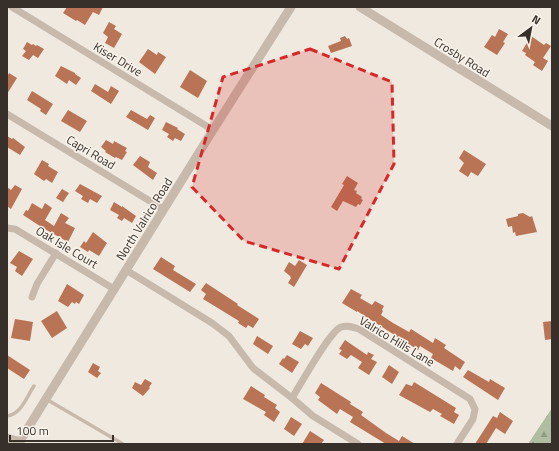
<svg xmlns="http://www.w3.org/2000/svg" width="559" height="451" font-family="'Titillium Web',sans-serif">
	<defs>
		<pattern id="forest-firs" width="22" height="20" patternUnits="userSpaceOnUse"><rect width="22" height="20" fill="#b1bda0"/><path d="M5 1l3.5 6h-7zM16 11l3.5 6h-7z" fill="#919a83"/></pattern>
	</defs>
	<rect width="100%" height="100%" fill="#f0e9df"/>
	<polygon fill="url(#forest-firs)" points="552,408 552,444 528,444"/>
	<g fill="#b87455">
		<polygon points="67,7 103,7 99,15 93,12 85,25 77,20 76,21 63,13"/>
		<polygon points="109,22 116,26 114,29 122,34 114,48 105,43 108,37 103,33"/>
		<polygon points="499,29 508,34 503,42 505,43 497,55 484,47 492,35 495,37"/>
		<polygon points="345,36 347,39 349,38 352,46 331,53 328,46 341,41 340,38"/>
		<polygon points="531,36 544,45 546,43 551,46 543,58 548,61 542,71 533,65 535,62 525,55 526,53 522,51"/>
		<polygon points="27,42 32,45 33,44 36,46 37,45 44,49 38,58 33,55 29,60 22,56 26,51 23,49"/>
		<polygon points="148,49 157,55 158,52 166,57 155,74 139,62"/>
		<polygon points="61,66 75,73 75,74 81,78 76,85 69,80 67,84 55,76"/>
		<polygon points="190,70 207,81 198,98 180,87"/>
		<polygon points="9,73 17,78 7,94 7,77"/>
		<polygon points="95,84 108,92 111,86 119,91 111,104 91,91"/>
		<polygon points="32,91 53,104 46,115 40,111 41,109 27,100"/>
		<polygon points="68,110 87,121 80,132 61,121"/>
		<polygon points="131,110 147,119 150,115 155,118 148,130 126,117"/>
		<polygon points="166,122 178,128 177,129 185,134 181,141 175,138 173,141 167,137 169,134 162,130"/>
		<polygon points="7,136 12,139 13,138 25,147 20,155 7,147"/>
		<polygon points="106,140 113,144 114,141 127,148 125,151 127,152 122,160 116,157 115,158 105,152 106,151 101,147"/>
		<polygon points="464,150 486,164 478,176 471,172 468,177 459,171 464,163 459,158"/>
		<polygon points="140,156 150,162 148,167 157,173 153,180 133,165"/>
		<polygon points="42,160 49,164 48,166 58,172 52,183 46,179 44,181 34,174"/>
		<polygon points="347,176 358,183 354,190 357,191 356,193 362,197 361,199 363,200 360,205 358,204 356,207 343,201 337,211 331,207 344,185 342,184"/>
		<polygon points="80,184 102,196 97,203 90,199 88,203 81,199 83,196 75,191"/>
		<polygon points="15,185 22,189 11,209 7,206 7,187 11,190"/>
		<polygon points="62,189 69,193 63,202 56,198"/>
		<polygon points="114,202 122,207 122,206 136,216 132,223 124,218 122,221 117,218 119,215 110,210"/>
		<polygon points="32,203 42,209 45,203 52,208 45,220 54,226 61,213 69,218 65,223 75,228 68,242 43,228 23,215 26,210 28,211"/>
		<polygon points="523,213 530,217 532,216 537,232 516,236 515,232 513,233 512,226 508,227 506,219 518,216 518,214"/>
		<polygon points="93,232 107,243 99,256 89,250 88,252 80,247 84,241 86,243"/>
		<polygon points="19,251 33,259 22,276 15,271 17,267 10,263"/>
		<polygon points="161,257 175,266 173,270 196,284 190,292 153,269"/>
		<polygon points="299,260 307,265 294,287 288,283 291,278 290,276 284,271 289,262 295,266"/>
		<polygon points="206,283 238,304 237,305 259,319 253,328 248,325 246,328 238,323 239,321 203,299 206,294 201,290"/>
		<polygon points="67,284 84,295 79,304 76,302 75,304 72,302 68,307 58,301"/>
		<polygon points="351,289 362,295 360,298 372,305 375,301 384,306 382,310 383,311 381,315 393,323 409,332 411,329 433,343 435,338 446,345 444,348 465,362 460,370 455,366 453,371 431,358 433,354 420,346 418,350 357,311 357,312 342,303"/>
		<polygon points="57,311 67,328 52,338 41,321"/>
		<polygon points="15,319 33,322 30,341 11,338"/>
		<polygon points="552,321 552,339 545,340 543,322"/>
		<polygon points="300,331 313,338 308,346 305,344 301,349 292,344"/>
		<polygon points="257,336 273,346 268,354 253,344"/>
		<polygon points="345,340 367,355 368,352 374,355 371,359 377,362 369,375 358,368 362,362 351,355 347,359 339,354 342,350 339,349"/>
		<polygon points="7,355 30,370 24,379 7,368"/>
		<polygon points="287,355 299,362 292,373 279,364 283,358 284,359"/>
		<polygon points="93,363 100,367 98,371 101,373 97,378 88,372"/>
		<polygon points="389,365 399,372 392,384 382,377"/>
		<polygon points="468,370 489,382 490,379 505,388 498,400 463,377"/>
		<polygon points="145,379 152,383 149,387 150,388 143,396 132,388 135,382 141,385"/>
		<polygon points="414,382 456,408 454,412 459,415 454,424 440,416 442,414 433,409 430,412 399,395 406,384 412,386"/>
		<polygon points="321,383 351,402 350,404 363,412 361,415 386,433 399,441 402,436 415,444 386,444 350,422 353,417 340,409 337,414 318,400 320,397 315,393"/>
		<polygon points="251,386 265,395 264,397 277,405 275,408 280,412 274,422 264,415 266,412 243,399"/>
		<polygon points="500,412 513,421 505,434 496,428 486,444 475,444 493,416 497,418"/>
		<polygon points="291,417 302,424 294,436 284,429"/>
		<polygon points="310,431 324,440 321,444 302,444"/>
	</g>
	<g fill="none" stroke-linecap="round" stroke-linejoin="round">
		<g stroke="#c7baac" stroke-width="3.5">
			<polyline points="46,399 123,444"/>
			<path d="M7,416C21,415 27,396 34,386"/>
		</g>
		<g stroke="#c7baac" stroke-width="7">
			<polyline points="12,7 213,130"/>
			<polyline points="7,114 163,209"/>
			<polyline points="7,228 15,229 114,289"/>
			<polyline points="126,270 212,323 229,336 253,368 292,398 313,416 358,444"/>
			<polyline points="32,297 37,284 56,253"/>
			<path d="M292,398C301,384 329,332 341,327C347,325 353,327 359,329L470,399L475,409L473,419L457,444"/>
		</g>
		<g stroke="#c7baac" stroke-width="9">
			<polyline points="360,7 552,126"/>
			<polyline points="7,438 20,442"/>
			<polyline points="18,444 213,130 291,7"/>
		</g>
	</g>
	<path fill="#d62828" fill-opacity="0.2" stroke="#d62828" stroke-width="3" stroke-dasharray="8 5" stroke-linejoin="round" d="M310,49L392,82L394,164L339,269L244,241L192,187L223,77Z"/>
	<g text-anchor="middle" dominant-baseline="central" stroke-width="3" stroke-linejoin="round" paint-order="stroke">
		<g font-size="12" fill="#362f2a" stroke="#f8f3eb">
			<text transform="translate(462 57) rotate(32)">Crosby Road</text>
			<text transform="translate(118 59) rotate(31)">Kiser Drive</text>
			<text transform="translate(91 152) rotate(31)">Capri Road</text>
			<text transform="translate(144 219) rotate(-58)">North Valrico Road</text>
			<text transform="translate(67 247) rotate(31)">Oak Isle Court</text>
			<text transform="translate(397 341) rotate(31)">Valrico Hills Lane</text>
		</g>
	</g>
	<rect width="559" height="451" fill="none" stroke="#362f2a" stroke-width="16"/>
	<g transform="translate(531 28) rotate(32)" stroke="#f8f3eb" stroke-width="3" paint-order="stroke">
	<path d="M0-3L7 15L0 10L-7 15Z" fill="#362f2a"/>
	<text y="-6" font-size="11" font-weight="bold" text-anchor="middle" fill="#362f2a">N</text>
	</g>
	<path d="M10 435v6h103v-6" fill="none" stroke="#362f2a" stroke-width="2"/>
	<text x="16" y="435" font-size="12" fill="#362f2a" stroke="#f8f3eb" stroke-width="3" paint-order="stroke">100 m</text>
</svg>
